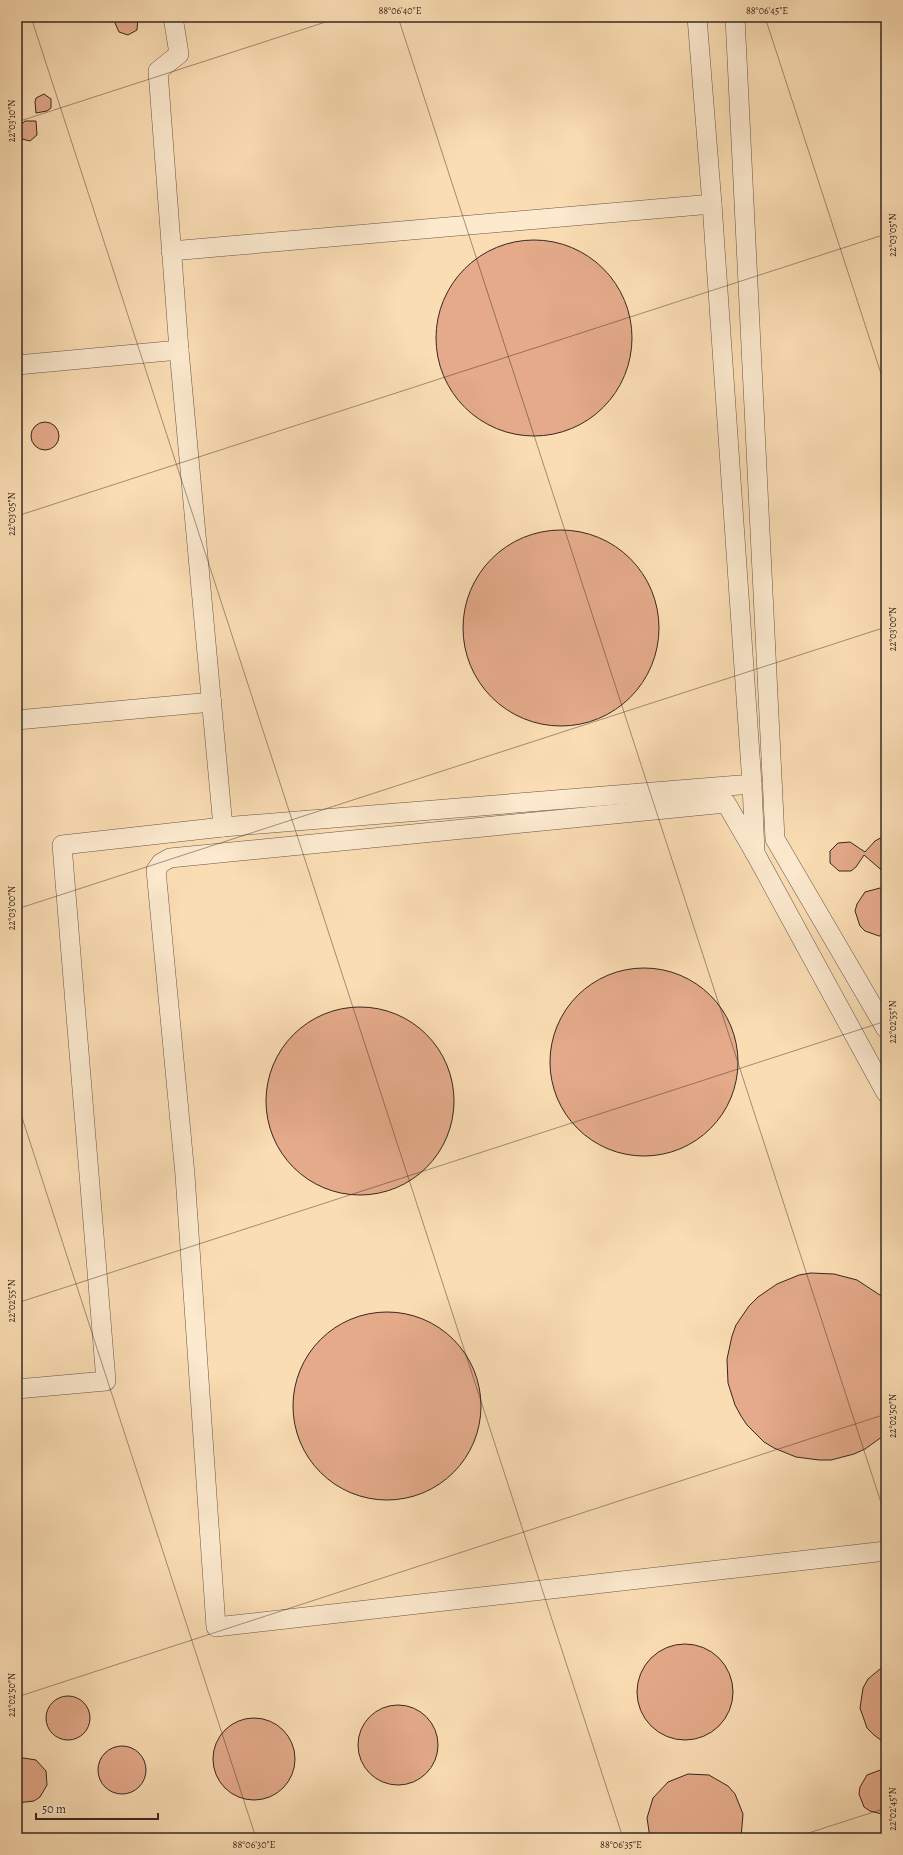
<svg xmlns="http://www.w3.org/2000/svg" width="903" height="1855" font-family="Alegreya,serif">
	<rect width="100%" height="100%" fill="#fbddb4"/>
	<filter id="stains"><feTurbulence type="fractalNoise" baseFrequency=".005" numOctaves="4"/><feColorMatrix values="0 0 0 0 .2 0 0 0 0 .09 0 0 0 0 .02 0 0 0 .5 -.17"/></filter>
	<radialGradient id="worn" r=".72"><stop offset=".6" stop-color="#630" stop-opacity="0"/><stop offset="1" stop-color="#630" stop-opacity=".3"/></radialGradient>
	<g fill="#e4aa8a" stroke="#362821">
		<polygon points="118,17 138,17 137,30 128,35 119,32 115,23"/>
		<polygon points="44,94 51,99 51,108 47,111 36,113 35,102 36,98"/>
		<polygon points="25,121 36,121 37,135 30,141 22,139 18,131 19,127"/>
		<circle cx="534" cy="338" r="98"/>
		<circle cx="45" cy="436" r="14"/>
		<circle cx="561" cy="628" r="98"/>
		<polygon points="886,835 886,874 864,855 856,867 851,871 839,871 830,863 830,851 838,843 850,842 865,852 875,841"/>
		<polygon points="880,888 886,889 886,935 879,936 865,931 860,926 855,911 857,904 865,892"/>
		<circle cx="644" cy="1062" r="94"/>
		<circle cx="360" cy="1101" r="94"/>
		<polygon points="811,1273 834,1274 857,1280 886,1299 886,1434 865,1449 854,1454 831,1460 819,1460 796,1457 774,1448 764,1442 747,1425 741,1416 735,1405 728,1383 727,1359 732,1336 736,1325 749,1306 758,1297 777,1284 799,1275"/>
		<circle cx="387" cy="1406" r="94"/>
		<circle cx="685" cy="1692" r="48"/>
		<polygon points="886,1664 886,1744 874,1735 867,1728 860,1708 863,1688 868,1679"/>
		<circle cx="68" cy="1718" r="22"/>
		<circle cx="398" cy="1745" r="40"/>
		<circle cx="254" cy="1759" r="41"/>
		<circle cx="122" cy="1770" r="24"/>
		<polygon points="17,1757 36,1760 46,1771 47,1785 40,1797 34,1801 17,1803"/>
		<polygon points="886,1768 886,1815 870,1811 864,1807 859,1794 860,1787 867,1775"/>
		<polygon points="688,1774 709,1775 728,1786 735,1794 743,1814 741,1838 650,1838 647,1818 653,1798 668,1782"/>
	</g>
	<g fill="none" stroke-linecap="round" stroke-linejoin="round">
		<g stroke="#675546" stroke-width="20">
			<g id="minor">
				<polyline points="735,17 775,839 886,1029"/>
				<polyline points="171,251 712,204 697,17"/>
				<polyline points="179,350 223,827 752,784 712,204"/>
				<polyline points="17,365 179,350 158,71 179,54 173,17"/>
				<polyline points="17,720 212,702"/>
				<polyline points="752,784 755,853 886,1093"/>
				<polyline points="755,853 726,803 170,858 161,863 156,870 185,1175 216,1627 886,1551"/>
				<polyline points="17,1389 106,1381 62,845 223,827"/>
			</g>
		</g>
		<use href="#minor" stroke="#fce9ce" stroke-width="19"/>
	</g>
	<path fill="none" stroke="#362821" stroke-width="1" stroke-opacity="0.45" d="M31,17L623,1838M398,17L886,1518M765,17L886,389M17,122L341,17M17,516L886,234M17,909L886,627M17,1102L256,1838M17,1303L886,1021M17,1697L886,1414M793,1838L886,1808"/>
	<rect width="903" height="1855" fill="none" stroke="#fbddb4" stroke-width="44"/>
	<path d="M36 1813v6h122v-6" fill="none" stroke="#362821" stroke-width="2"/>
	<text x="42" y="1813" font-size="12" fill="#362821" stroke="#fce9ce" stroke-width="3" paint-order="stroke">50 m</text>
	<rect x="22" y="22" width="859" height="1811" fill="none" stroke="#362821" stroke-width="1.5"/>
	<g font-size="10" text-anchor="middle" fill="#362821">
		<text x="400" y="14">88°06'40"E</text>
		<text x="767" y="14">88°06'45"E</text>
		<text transform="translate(11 121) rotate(-90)" y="4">22°03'10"N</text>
		<text transform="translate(892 235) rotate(-90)" y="4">22°03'05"N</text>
		<text transform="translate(11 514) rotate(-90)" y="4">22°03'05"N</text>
		<text transform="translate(892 629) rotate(-90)" y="4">22°03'00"N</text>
		<text transform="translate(11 908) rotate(-90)" y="4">22°03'00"N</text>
		<text transform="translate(892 1022) rotate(-90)" y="4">22°02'55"N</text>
		<text transform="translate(11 1301) rotate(-90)" y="4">22°02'55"N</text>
		<text transform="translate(892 1416) rotate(-90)" y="4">22°02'50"N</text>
		<text transform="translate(11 1695) rotate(-90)" y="4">22°02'50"N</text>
		<text transform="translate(892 1809) rotate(-90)" y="4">22°02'45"N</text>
		<text x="254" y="1848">88°06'30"E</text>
		<text x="621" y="1848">88°06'35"E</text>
	</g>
	<rect width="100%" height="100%" filter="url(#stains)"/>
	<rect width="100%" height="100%" fill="url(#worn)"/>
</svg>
